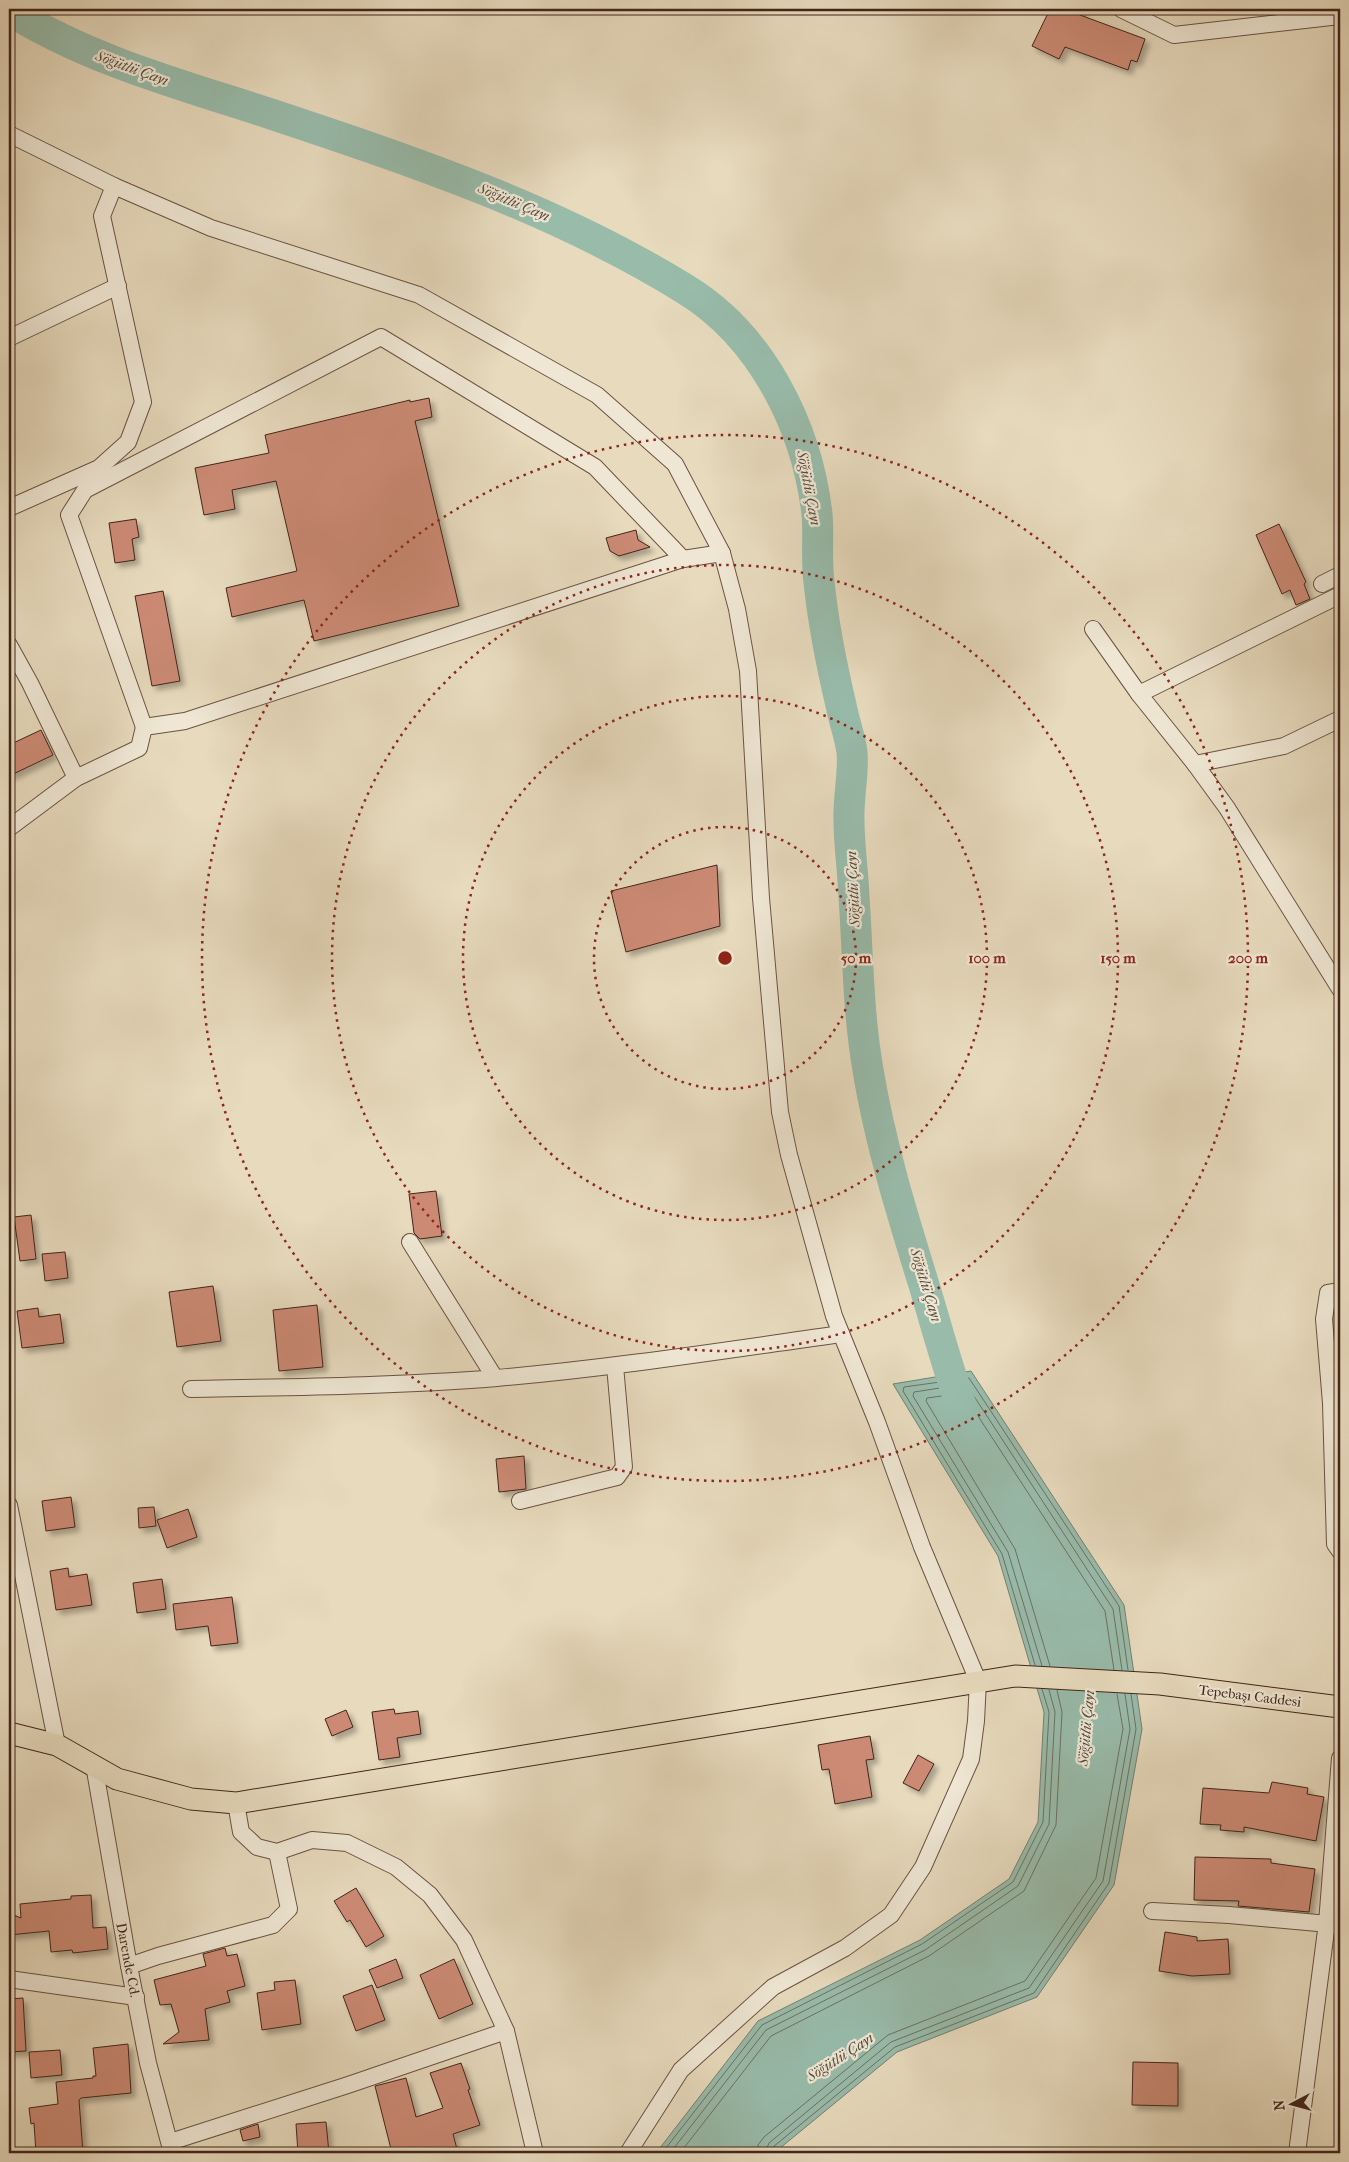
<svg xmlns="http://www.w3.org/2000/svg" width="1349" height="2162" font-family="'IM FELL French Canon',serif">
	<defs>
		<filter id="shadow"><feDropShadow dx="4.5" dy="4.5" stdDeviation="2.5" flood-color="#0004"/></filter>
	</defs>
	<rect width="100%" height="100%" fill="#e7dabd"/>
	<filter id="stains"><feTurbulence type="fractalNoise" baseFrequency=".004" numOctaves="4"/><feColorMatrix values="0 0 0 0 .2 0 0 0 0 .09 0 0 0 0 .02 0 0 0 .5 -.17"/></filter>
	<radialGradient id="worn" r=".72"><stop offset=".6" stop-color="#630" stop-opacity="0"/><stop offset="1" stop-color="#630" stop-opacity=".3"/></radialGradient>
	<polygon fill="#98bbaa" stroke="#767f70" points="971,1371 1124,1605 1142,1729 1114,1885 1037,1997 897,2052 774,2153 656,2153 758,2021 920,1940 1009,1879 1038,1822 1044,1712 998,1556 893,1384"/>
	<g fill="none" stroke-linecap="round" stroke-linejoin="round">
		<g stroke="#6d7062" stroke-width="1">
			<polyline points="1035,1665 1002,1554 903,1391 904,1387 969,1378 1119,1606 1128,1670"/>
			<polyline points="1042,1666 1008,1552 913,1396 914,1392 966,1384 1113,1609 1122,1670"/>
			<polyline points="1050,1666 1015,1549 926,1401 927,1398 963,1393 1105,1611 1114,1670"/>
			<polyline points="662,2153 762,2025 922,1944 1013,1882 1043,1822 1049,1712 1042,1689"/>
			<polyline points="670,2153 766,2030 925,1950 1018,1886 1049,1824 1055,1712 1049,1690"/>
			<polyline points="680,2153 771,2036 929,1956 1024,1891 1056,1825 1062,1712 1057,1690"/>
			<polyline points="757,2153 758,2145 764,2137 888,2035 1025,1981 1096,1878 1123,1729 1117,1694"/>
			<polyline points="765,2153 769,2143 891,2042 1029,1988 1103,1881 1130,1729 1125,1694"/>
			<polyline points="771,2153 773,2147 895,2047 1034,1993 1109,1883 1136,1729 1131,1694"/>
		</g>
		<path stroke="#98bbaa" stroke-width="31" d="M9,10C89,60 179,84 268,113C412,161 554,208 685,289C762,336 807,427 817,514C819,537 816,560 819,582C823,621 832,667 841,705C844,721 850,737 852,752C854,775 848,797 849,820C849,845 853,871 854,897C858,955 858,1012 868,1070C880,1143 902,1214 924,1285C937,1328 948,1371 964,1413"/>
	</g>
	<g fill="#cc8a75" stroke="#42251a" filter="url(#shadow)">
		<polygon points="1050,9 1083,9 1080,15 1145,39 1137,62 1131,60 1128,70 1065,47 1059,59 1032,46"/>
		<polygon points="429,398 432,417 415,421 459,606 314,641 304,600 232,617 226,588 297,571 276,481 232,490 235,509 204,515 195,468 269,453 265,435 410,400 410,402"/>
		<polygon points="136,519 139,537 132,539 135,560 115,563 109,523"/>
		<polygon points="1279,524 1306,582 1304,584 1310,599 1296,605 1290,590 1282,594 1256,535"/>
		<polygon points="636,530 638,540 650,547 619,556 610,551 606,538"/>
		<polygon points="163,591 180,681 152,686 135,596"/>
		<polygon points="41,730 53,755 9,776 9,745"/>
		<polygon points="717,865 720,926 626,952 611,891"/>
		<polygon points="436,1191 442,1236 420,1239 414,1233 409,1194"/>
		<polygon points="31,1215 36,1259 20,1261 14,1217"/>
		<polygon points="65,1252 68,1278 45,1281 42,1254"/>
		<polygon points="213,1286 221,1341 177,1347 169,1292"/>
		<polygon points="317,1305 323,1367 279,1371 273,1310"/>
		<polygon points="38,1308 39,1317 60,1314 64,1343 22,1348 17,1311"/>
		<polygon points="524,1456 526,1489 499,1492 496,1459"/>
		<polygon points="71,1497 75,1527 46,1531 42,1501"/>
		<polygon points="154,1507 156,1526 139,1528 138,1508"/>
		<polygon points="188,1509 197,1537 167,1548 157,1520"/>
		<polygon points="68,1568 69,1577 87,1574 92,1605 56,1610 50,1571"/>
		<polygon points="162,1579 166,1609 137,1613 133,1583"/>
		<polygon points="232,1597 238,1643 211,1646 208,1626 176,1630 173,1604"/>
		<polygon points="394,1709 395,1714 418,1711 421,1734 397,1738 400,1757 379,1760 372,1712"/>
		<polygon points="346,1710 353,1727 332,1736 325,1719"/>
		<polygon points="870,1736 874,1759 866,1760 872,1797 835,1804 829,1769 822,1770 818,1745"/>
		<polygon points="918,1755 934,1764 919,1791 903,1783"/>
		<polygon points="1272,1782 1308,1788 1307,1794 1324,1797 1316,1841 1244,1827 1244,1832 1220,1830 1221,1825 1200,1824 1203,1788 1269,1793"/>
		<polygon points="1195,1857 1271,1859 1271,1863 1315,1869 1309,1912 1238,1906 1239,1901 1194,1900"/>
		<polygon points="356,1888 384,1936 366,1947 350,1920 347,1922 334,1901"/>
		<polygon points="91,1895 93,1928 106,1927 108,1949 73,1953 72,1950 51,1952 49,1931 9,1935 9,1913 21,1918 20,1904 71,1899 71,1896"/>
		<polygon points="1165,1932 1197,1937 1197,1941 1228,1939 1230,1974 1192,1976 1159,1971"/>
		<polygon points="225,1948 227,1956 237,1954 245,1986 227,1991 230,2002 205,2009 209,2040 163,2044 179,2032 171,2004 160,2005 154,1980 206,1966 203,1954"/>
		<polygon points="396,1959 403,1978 377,1988 369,1970"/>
		<polygon points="454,1959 473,2004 439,2019 420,1975"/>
		<polygon points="295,1980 301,2024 262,2030 257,1993 275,1990 274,1982"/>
		<polygon points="372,1985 385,2020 356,2031 343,1996"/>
		<polygon points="23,1998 26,2051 9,2052 9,1999"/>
		<polygon points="128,2044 131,2093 81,2098 79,2100 83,2153 36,2153 34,2123 31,2124 29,2108 58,2104 56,2082 93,2078 93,2076 96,2076 93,2048"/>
		<polygon points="60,2050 62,2075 31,2078 29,2052"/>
		<polygon points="1133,2062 1178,2063 1178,2106 1132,2105"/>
		<polygon points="461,2063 470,2089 468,2090 480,2125 453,2134 458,2153 392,2153 375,2086 406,2078 416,2117 443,2108 430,2073"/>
		<polygon points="326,2122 329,2153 298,2153 296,2124"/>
		<polygon points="258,2124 260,2137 243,2141 240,2130"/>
	</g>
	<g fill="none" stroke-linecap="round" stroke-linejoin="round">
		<g stroke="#6b5243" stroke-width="18">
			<g id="minor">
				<polyline points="1121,9 1174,35 1340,16"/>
				<polyline points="9,134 114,186 211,228 419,295 597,395 675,464 722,553"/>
				<polyline points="9,338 118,286"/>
				<polyline points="9,508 99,468 128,442 143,402 102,216 114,186"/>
				<polyline points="1322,584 1340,575"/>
				<polyline points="1093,629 1139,694 1340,595"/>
				<polyline points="9,645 30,683 76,778"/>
				<polyline points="1139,694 1195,764 1284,746 1340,719"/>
				<polyline points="144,727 69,515 85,490 381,337 595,467 683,559"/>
				<polyline points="1195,764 1227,808 1340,989"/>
				<polyline points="9,828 76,778 139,748 144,727 185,721 683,559 722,553 737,609 748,671 761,898 780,1112 789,1155 834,1316 877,1422 922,1547 978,1681 976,1721 971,1759 923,1867 891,1915 845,1948 773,1987 681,2070 628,2153"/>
				<polyline points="410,1242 495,1378"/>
				<polyline points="1340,1291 1328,1293 1324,1319 1331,1403 1335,1544 1340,1551"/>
				<path d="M191,1389C293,1387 395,1386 497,1378C612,1368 727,1350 841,1334"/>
				<polyline points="520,1501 617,1477 624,1467 615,1366"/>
				<polyline points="9,1505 57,1745"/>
				<polyline points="94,1765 129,1966 148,2063 172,2153"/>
				<polyline points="236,1803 241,1832 257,1847 277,1852 312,1840 347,1843 396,1867 430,1895 464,1940 506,2031 535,2153"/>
				<polyline points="1152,1911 1229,1915 1340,1925"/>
				<polyline points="129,1966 158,1956 273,1925 289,1909 277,1852"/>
				<polyline points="9,1979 136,1997"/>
				<polyline points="170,2142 348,2085 506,2031"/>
				<polyline points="1297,2153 1327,1923 1340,1758"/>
			</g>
		</g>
		<g stroke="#42251a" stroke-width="23">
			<polyline id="major" points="9,1733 57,1745 117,1779 191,1799 236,1803 1015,1676 1160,1684 1340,1707"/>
		</g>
		<use href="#minor" stroke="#efe7d4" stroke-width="16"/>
		<use href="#major" stroke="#e7dabd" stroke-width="21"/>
	</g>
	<g fill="none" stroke="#8f2418" stroke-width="2.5" stroke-dasharray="2.5 5">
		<circle cx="725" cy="958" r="131"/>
		<circle cx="725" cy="958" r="262"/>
		<circle cx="725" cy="958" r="393"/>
		<circle cx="725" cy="958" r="523"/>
	</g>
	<g text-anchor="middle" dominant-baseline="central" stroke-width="4.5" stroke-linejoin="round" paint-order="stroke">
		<g font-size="14" fill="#42251a" stroke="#efe7d4">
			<text transform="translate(1250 1696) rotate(7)">Tepebaşı Caddesi</text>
			<text transform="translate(128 1960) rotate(79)">Darende Cd.</text>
		</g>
		<g font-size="15" font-style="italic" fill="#584a3e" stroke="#efe7d4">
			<text transform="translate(132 68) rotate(20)">Söğütlü Çayı</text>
			<text transform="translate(514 202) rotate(23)">Söğütlü Çayı</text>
			<text transform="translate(809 488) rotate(79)">Söğütlü Çayı</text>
			<text transform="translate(853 889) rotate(-93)">Söğütlü Çayı</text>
			<text transform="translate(926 1285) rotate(73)">Söğütlü Çayı</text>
			<text transform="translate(1086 1728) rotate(-85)">Söğütlü Çayı</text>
			<text transform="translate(840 2057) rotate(-33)">Söğütlü Çayı</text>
		</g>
	</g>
	<circle cx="725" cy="958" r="8" fill="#8f2418" stroke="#efe7d4" stroke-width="2.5"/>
	<g font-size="15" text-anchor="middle" font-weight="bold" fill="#8f2418" stroke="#efe7d4" stroke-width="4.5" stroke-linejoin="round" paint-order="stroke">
		<text x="856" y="963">50 m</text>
		<text x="987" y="963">100 m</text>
		<text x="1118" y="963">150 m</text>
		<text x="1248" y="963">200 m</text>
	</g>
	<rect width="1349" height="2162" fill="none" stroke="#e7dabd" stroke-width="30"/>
	<rect x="10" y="10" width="1329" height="2142" fill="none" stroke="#42251a" stroke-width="2.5"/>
	<rect x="15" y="15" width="1319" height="2132" fill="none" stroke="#42251a"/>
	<g transform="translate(1292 2104) rotate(264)" stroke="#efe7d4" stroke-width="4" paint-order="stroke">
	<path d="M0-4L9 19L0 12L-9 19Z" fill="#42251a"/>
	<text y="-8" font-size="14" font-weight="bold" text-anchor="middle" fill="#42251a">N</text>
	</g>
	<rect width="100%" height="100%" filter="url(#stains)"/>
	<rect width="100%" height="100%" fill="url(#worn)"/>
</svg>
